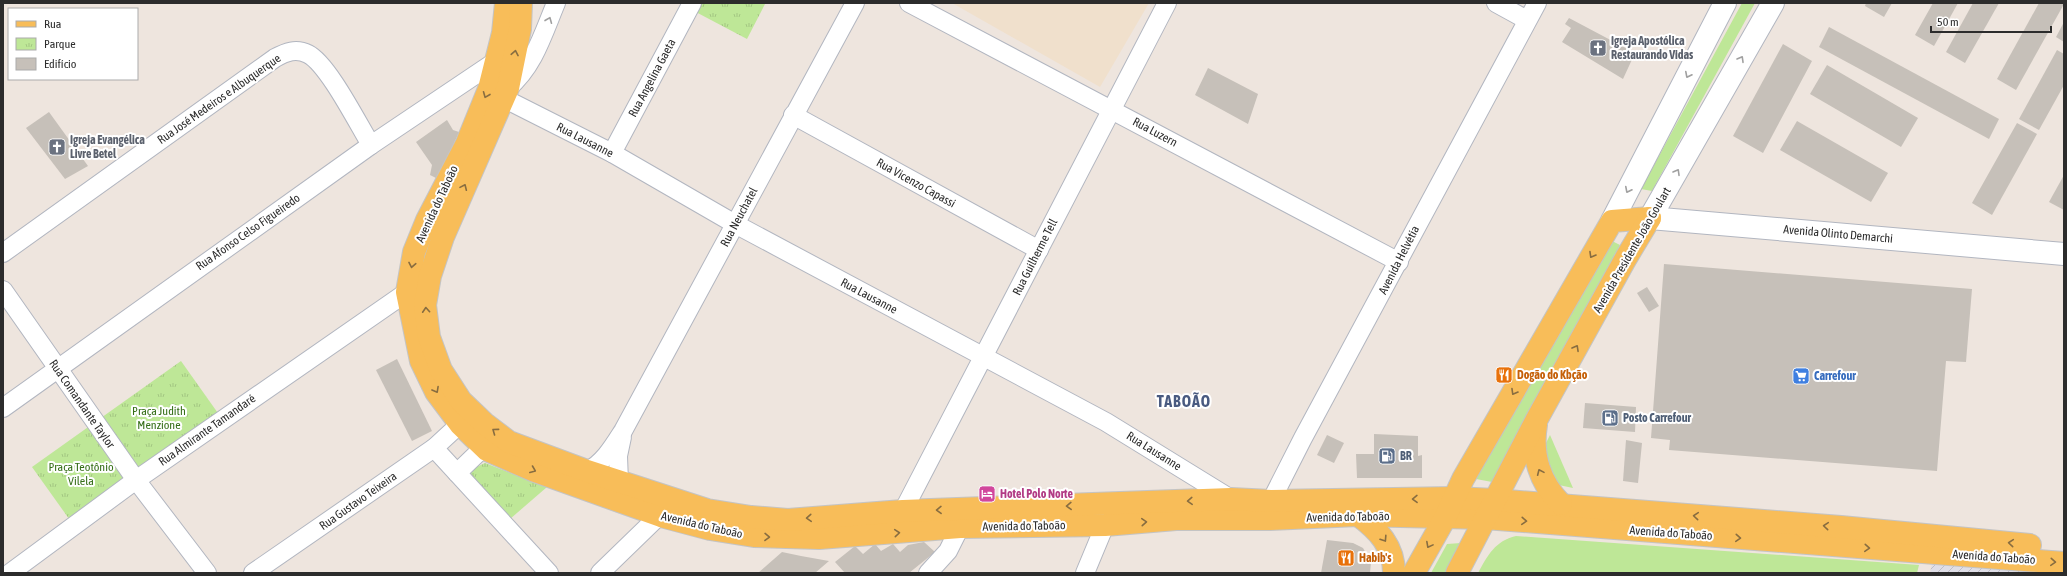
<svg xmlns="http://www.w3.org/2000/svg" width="2067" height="576" font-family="'Asap Condensed',sans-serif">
	<defs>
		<pattern id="industrial-furrows" width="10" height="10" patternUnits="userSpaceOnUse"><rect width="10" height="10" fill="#dfdee7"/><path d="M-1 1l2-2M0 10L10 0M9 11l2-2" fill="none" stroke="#c0bfc6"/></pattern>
		<pattern id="park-tufts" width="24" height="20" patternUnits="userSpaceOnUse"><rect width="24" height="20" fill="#bee797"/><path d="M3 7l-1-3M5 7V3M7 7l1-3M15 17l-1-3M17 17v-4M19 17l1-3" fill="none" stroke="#a3c682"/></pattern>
	</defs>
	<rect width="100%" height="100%" fill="#eee5de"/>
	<polygon fill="url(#industrial-furrows)" points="1933,559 2064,573 1930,573"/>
	<polygon fill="#f0e0cc" points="952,3 1149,3 1100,87"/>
	<g fill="#bee797">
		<polygon points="1742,3 1755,3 1652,191 1641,189"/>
		<polygon points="1606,238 1620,245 1492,482 1476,479"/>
		<polygon points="1550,435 1573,488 1554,484 1544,447"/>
		<path d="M1516,536L1919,565L1917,573H1478C1488,555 1495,541 1516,536Z"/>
		<polygon points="1461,543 1446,573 1431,573 1447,544"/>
	</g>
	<g fill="url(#park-tufts)">
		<polygon points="695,3 763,3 765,4 747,39 692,10"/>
		<polygon points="181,361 220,416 137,475 98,420"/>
		<polygon points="91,425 131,480 72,523 32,467"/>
		<polygon points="485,463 547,487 510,519 468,471"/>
	</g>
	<g fill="#c6c0b9">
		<polygon points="1866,3 1892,3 1884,17 1865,6"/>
		<polygon points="1933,3 1958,3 1934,46 1915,35"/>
		<polygon points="1973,3 1999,3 1965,63 1946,52"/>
		<polygon points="2039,3 2064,4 2016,90 1997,79"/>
		<polygon points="1569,18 1635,53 1623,79 1562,42 1571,28 1565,24"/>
		<polygon points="2064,22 2064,42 2056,37"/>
		<polygon points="1829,27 1999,119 1989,139 1819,47"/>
		<polygon points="1783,44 1812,61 1763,153 1733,136"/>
		<polygon points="2057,50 2064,54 2064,85 2039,130 2019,119"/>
		<polygon points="1827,65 1918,118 1901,147 1810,94"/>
		<polygon points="1208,68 1258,94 1248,124 1195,95"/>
		<polygon points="49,112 88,166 65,179 26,128"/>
		<polygon points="447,120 453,130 459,132 438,179 430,175 432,165 416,142"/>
		<polygon points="1797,121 1888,173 1871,202 1780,150"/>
		<polygon points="2017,123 2037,134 1992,215 1972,203"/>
		<polygon points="2064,175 2064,210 2049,202"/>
		<polygon points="1664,264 1972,289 1966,362 1946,361 1937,471 1669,450 1670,440 1651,438"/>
		<polygon points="1647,287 1659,306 1649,312 1637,293"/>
		<polygon points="397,359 432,431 412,441 376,370"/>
		<polygon points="1585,403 1636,407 1635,432 1583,428"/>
		<polygon points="1374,434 1418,436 1418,456 1422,455 1422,478 1357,478 1356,454 1374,454"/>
		<polygon points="1327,435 1344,443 1334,463 1317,455"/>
		<polygon points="1626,440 1642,443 1638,483 1623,481"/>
		<polygon points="1327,540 1353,543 1363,548 1371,562 1370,573 1321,573"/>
		<polygon points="924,542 935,552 909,573 845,573 835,562 855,546 863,554 875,544 881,551 893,544 900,552 908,545"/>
		<polygon points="782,552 801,556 829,561 815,573 758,573"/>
	</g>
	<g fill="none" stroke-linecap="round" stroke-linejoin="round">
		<g stroke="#b2b6c0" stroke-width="20">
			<g id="street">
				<polyline points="909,3 1399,262"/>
				<polyline points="1496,3 1527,20"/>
				<path d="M508,88C534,66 543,34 556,3"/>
				<polyline points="505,99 612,153 735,224 1106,422 1231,499"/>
				<polyline points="793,115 1039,250"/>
				<polyline points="612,153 692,3"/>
				<path d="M3,253L275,58C286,52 296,48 308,54C328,64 358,124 371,145"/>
				<polyline points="3,290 136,480 207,573"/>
				<polyline points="3,408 371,145 496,61"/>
				<polyline points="434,448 549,573"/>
				<path d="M587,471C603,464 614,445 623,431L855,3"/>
				<polyline points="457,473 484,447"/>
				<polyline points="619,482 618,456 622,437"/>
				<polyline points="903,511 1167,3"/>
				<polyline points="1271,512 1271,501 1303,438 1537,3"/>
				<polyline points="10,573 136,480 407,292"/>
				<polyline points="253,573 434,448 460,424"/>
				<polyline points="600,573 668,507"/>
				<polyline points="928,573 948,551 960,527"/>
				<polyline points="1085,573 1105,525"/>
			</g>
		</g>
		<g stroke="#b2b6c0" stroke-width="24">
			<g id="secondary">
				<polyline points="1773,3 1650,218 2064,254"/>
				<polyline points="1612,221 1725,3"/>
			</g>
		</g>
		<g stroke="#c4c4c4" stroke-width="24">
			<g id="primary">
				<polyline points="506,3 503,33 489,89 467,143 427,220 414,252 407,292 421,361 436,392 460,424 487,450 535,471 661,516 710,529 754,536 819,538 960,527 1105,525 1176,519 1270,519 1358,515 1485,518 2064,563"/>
				<polyline points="521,3 520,29 508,88 443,237 430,276 425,305 429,337 441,370 461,401 484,423 509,442 587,471 707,510 751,517 788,520 903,511 1231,499 1271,501 1454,498 1495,500 1841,527 2030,545"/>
				<path d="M1536,425C1531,455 1540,483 1561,504"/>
				<path d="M1358,515C1378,530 1394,546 1394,573"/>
				<polyline points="1414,573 1445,518 1463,479 1612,221 1650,218"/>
				<polyline points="1457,573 1537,419 1626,258 1650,218"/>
			</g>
		</g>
		<use href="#street" stroke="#fff" stroke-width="18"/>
		<use href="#secondary" stroke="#fff" stroke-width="22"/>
		<use href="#primary" stroke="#f8bd59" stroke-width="22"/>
	</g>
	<defs><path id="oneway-chevron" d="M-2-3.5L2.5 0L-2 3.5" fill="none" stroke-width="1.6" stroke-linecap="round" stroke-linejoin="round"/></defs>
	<g stroke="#a0a0a0">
		<use href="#oneway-chevron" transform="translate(549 20) rotate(-68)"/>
		<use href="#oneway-chevron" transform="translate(1741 59) rotate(-60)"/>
		<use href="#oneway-chevron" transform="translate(1688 75) rotate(117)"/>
		<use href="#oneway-chevron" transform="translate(1677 172) rotate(-60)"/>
		<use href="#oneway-chevron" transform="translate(1628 190) rotate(117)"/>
	</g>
	<g stroke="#886d40">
		<use href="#oneway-chevron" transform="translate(515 53) rotate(-79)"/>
		<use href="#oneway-chevron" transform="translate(486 95) rotate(112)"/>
		<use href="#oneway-chevron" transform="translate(464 187) rotate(-66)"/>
		<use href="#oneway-chevron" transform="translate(1592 255) rotate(120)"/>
		<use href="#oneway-chevron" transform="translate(412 265) rotate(101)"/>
		<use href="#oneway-chevron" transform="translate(426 310) rotate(-94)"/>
		<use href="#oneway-chevron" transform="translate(1576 348) rotate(-61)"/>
		<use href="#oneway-chevron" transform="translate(436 390) rotate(61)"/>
		<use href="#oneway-chevron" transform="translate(1514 392) rotate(120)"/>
		<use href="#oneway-chevron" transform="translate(495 431) rotate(-144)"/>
		<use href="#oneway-chevron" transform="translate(533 470) rotate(22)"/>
		<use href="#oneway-chevron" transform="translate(1540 472) rotate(-114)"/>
		<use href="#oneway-chevron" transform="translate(1415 499) rotate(179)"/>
		<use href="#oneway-chevron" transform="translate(1190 501) rotate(177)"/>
		<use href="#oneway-chevron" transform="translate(1069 506) rotate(178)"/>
		<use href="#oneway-chevron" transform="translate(939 510) rotate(179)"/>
		<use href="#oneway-chevron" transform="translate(1696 516) rotate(-175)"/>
		<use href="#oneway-chevron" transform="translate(809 518) rotate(176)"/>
		<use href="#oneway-chevron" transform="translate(1524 521) rotate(4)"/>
		<use href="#oneway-chevron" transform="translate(1144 522) rotate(-4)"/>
		<use href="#oneway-chevron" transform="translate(1826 526) rotate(-175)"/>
		<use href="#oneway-chevron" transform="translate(897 533) rotate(-5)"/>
		<use href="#oneway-chevron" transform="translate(767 537) rotate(1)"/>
		<use href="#oneway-chevron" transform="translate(1738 538) rotate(4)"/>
		<use href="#oneway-chevron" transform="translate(1384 539) rotate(57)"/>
		<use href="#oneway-chevron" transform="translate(2011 543) rotate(-175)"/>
		<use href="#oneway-chevron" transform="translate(1429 545) rotate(118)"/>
		<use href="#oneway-chevron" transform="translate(1867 548) rotate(4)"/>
		<use href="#oneway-chevron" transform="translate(2053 562) rotate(4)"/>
	</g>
	<defs>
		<g id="church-square" transform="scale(0.9)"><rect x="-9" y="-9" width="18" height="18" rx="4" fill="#6b7280" stroke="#fff"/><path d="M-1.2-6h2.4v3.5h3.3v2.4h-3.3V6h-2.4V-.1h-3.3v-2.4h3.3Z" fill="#fff"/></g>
		<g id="restaurant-square" transform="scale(0.9)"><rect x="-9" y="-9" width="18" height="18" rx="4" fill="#e8710a" stroke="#fff"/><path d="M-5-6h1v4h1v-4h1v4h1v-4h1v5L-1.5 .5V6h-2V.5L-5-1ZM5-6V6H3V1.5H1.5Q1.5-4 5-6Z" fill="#fff"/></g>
		<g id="supermarket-square" transform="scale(0.9)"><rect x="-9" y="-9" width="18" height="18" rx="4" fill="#3f7fe0" stroke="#fff"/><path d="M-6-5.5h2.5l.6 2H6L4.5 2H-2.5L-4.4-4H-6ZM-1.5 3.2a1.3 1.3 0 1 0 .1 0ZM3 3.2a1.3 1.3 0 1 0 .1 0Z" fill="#fff"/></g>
		<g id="fuel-square" transform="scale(0.9)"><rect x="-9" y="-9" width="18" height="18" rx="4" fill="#5c6f8a" stroke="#fff"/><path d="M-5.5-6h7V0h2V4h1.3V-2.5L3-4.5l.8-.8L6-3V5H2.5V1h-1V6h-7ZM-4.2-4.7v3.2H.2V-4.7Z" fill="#fff"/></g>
		<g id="hotel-square" transform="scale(0.9)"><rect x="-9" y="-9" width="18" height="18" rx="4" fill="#d1479c" stroke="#fff"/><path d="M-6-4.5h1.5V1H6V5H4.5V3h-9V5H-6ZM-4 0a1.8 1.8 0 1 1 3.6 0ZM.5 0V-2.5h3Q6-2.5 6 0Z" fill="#fff"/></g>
	</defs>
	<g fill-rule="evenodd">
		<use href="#church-square" x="1598" y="48"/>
		<use href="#church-square" x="57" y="147"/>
		<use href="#restaurant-square" x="1504" y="375"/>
		<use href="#supermarket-square" x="1801" y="376"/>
		<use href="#fuel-square" x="1610" y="418"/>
		<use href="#fuel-square" x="1387" y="456"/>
		<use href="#hotel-square" x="987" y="494"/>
		<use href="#restaurant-square" x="1346" y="558"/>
	</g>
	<g text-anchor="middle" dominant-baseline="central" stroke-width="4" stroke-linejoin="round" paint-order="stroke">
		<g font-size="12" font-weight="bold" fill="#5b616d" stroke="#fff" text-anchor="start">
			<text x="1611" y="41">Igreja Apostólica<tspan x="1611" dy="14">Restaurando Vidas</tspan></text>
			<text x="70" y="140">Igreja Evangélica<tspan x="70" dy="14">Livre Betel</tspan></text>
		</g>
		<g font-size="12" fill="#2c2c2c" stroke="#fff">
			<text transform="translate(652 78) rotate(-62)">Rua Angelina Gaeta</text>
			<text transform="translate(219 99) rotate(-35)">Rua José Medeiros e Albuquerque</text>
			<text transform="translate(1155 132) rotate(28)">Rua Luzern</text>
			<text transform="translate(585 140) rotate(27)">Rua Lausanne</text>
			<text transform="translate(916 183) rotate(29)">Rua Vicenzo Capassi</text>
			<text transform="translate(437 204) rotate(-65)">Avenida do Taboão</text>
			<text transform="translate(739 217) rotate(-62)">Rua Neuchatel</text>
			<text transform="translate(248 232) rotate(-35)">Rua Afonso Celso Figueiredo</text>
			<text transform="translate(1838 234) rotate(5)">Avenida Olinto Demarchi</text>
			<text transform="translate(1632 250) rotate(-60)">Avenida Presidente João Goulart</text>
			<text transform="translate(1035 257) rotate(-63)">Rua Guilherme Tell</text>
			<text transform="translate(1399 260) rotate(-63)">Avenida Helvétia</text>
			<text transform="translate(869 296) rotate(28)">Rua Lausanne</text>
			<text transform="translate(82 404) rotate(55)">Rua Comandante Taylor</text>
			<text transform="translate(207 430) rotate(-35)">Rua Almirante Tamandaré</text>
			<text transform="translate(1154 451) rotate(32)">Rua Lausanne</text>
			<text transform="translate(358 501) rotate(-35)">Rua Gustavo Teixeira</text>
			<text transform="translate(1348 517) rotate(-1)">Avenida do Taboão</text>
			<text transform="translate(702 525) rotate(13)">Avenida do Taboão</text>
			<text transform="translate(1024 526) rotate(-1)">Avenida do Taboão</text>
			<text transform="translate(1671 533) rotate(4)">Avenida do Taboão</text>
			<text transform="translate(1994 557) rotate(4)">Avenida do Taboão</text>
		</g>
		<g font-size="12" font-weight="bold" fill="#c56008" stroke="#fff" text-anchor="start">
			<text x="1517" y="375">Dogão do Kbção</text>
			<text x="1359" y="558">Habib's</text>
		</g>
		<g font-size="12" font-weight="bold" fill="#366cbe" stroke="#fff" text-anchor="start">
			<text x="1814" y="376">Carrefour</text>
		</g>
		<g font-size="12" fill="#356e17" stroke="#fff">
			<text x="159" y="411">Praça Judith<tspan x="159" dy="14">Menzione</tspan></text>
			<text x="81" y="467">Praça Teotônio<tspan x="81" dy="14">Vilela</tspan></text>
		</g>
		<g font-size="12" font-weight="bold" fill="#4e5e75" stroke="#fff" text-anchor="start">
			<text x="1623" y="418">Posto Carrefour</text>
			<text x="1400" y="456">BR</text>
		</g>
		<g font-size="12" font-weight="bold" fill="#b23c85" stroke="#fff" text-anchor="start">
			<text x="1000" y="494">Hotel Polo Norte</text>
		</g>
		<g font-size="16" font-weight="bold" letter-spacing="1" fill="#495a80" stroke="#fff">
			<text x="1184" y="401">TABOÃO</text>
		</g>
	</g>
	<rect width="2067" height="576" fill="none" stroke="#2c2c2c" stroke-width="8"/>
	<rect x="8" y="8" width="130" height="72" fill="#ffffff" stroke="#ababab"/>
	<rect x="16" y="21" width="20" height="6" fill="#f8bd59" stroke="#ababab"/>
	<text x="44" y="28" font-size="12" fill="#2c2c2c">Rua</text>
	<rect x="16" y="38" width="20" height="12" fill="url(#park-tufts)" stroke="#ababab"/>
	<text x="44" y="48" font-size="12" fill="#2c2c2c">Parque</text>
	<rect x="16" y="58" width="20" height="12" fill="#c6c0b9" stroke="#ababab"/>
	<text x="44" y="68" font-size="12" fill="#2c2c2c">Edifício</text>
	<path d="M1931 26v6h120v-6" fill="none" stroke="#2c2c2c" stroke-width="2"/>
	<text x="1937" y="26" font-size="12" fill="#2c2c2c" stroke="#ffffff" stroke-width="3" paint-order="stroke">50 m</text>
</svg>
